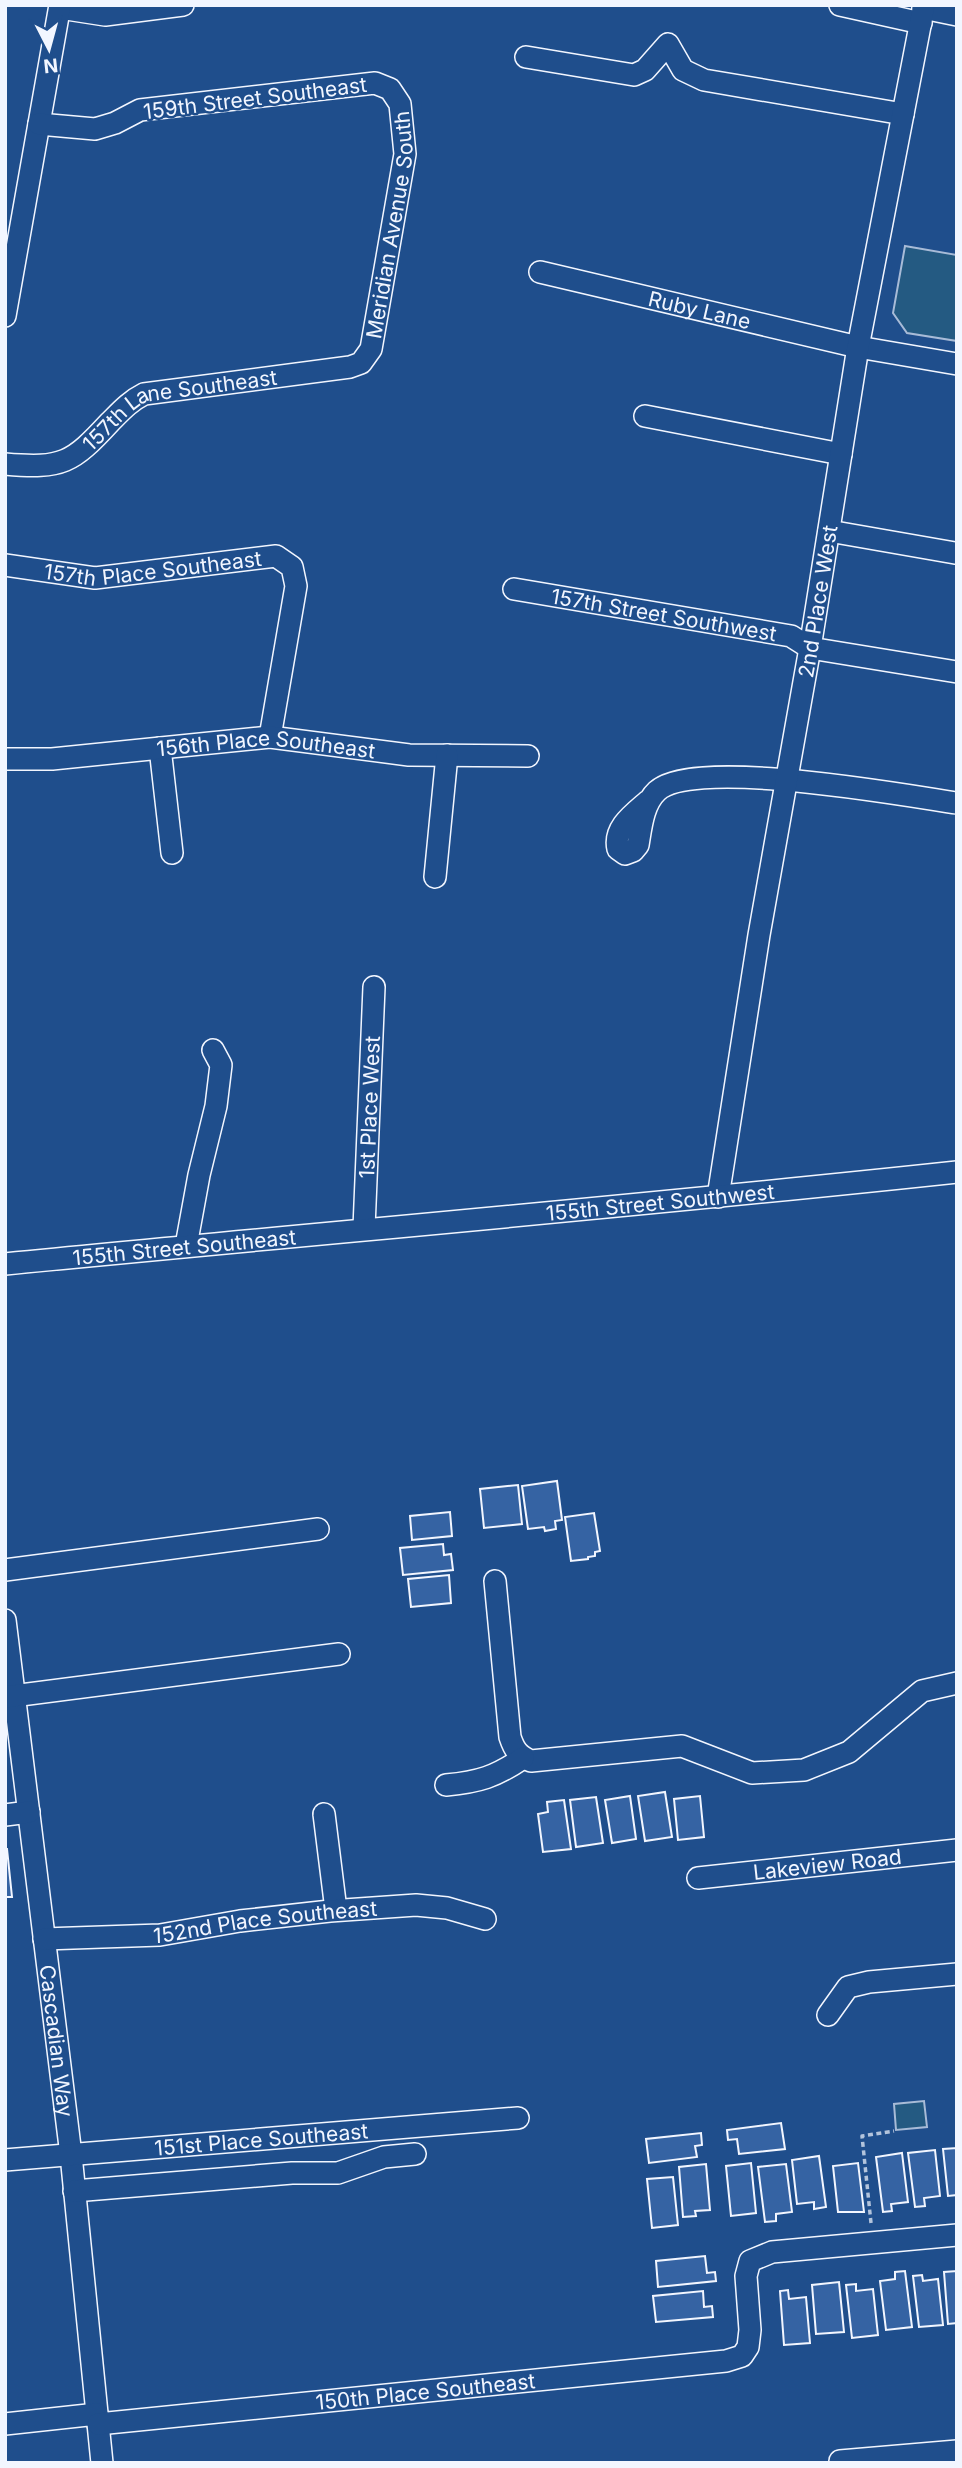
<svg xmlns="http://www.w3.org/2000/svg" width="962" height="2468" font-family="Inter,sans-serif">
	<rect width="100%" height="100%" fill="#1f4e8c"/>
	<g fill="#245a82" stroke="#a8bbd7" stroke-width="2">
		<polygon points="905,246 957,255 957,341 907,333 893,313"/>
		<polygon points="924,2101 927,2127 896,2130 894,2104"/>
	</g>
	<g fill="#3563a3" stroke="#f2f6ff" stroke-width="2">
		<polygon points="557,1481 562,1520 555,1521 556,1529 545,1531 544,1527 528,1529 522,1486"/>
		<polygon points="518,1485 522,1524 484,1528 480,1489"/>
		<polygon points="450,1512 452,1536 412,1540 410,1516"/>
		<polygon points="594,1513 600,1551 595,1552 595,1556 588,1557 588,1559 571,1561 565,1517"/>
		<polygon points="443,1544 444,1555 451,1554 453,1570 403,1575 400,1548"/>
		<polygon points="449,1575 451,1603 411,1607 408,1579"/>
		<polygon points="665,1792 672,1837 645,1841 638,1796"/>
		<polygon points="630,1796 636,1839 612,1843 605,1800"/>
		<polygon points="700,1796 704,1837 678,1840 674,1799"/>
		<polygon points="596,1797 603,1843 576,1847 570,1800"/>
		<polygon points="564,1800 571,1849 543,1852 538,1814 548,1812 547,1802"/>
		<polygon points="5,1849 7,1849 12,1897 5,1897"/>
		<polygon points="781,2123 785,2149 739,2154 737,2139 728,2140 727,2130"/>
		<polygon points="701,2133 702,2145 695,2146 697,2157 649,2163 646,2139"/>
		<polygon points="957,2148 957,2195 948,2196 943,2149"/>
		<polygon points="935,2150 940,2196 924,2198 925,2206 915,2207 908,2153"/>
		<polygon points="902,2153 908,2202 891,2204 892,2211 883,2212 876,2157"/>
		<polygon points="819,2156 826,2207 814,2209 814,2202 797,2204 792,2160"/>
		<polygon points="751,2163 756,2213 731,2216 726,2166"/>
		<polygon points="858,2163 864,2212 838,2212 833,2166"/>
		<polygon points="706,2164 710,2210 695,2211 696,2216 683,2217 679,2167"/>
		<polygon points="786,2164 792,2212 776,2214 776,2221 765,2222 758,2167"/>
		<polygon points="673,2177 678,2225 652,2228 647,2179"/>
		<polygon points="705,2256 707,2273 715,2272 716,2281 658,2287 656,2261"/>
		<polygon points="905,2271 912,2327 886,2330 880,2281 895,2279 895,2272"/>
		<polygon points="957,2271 957,2323 948,2324 944,2272"/>
		<polygon points="922,2275 923,2281 938,2279 943,2325 919,2327 913,2276"/>
		<polygon points="839,2282 844,2332 816,2334 812,2285"/>
		<polygon points="856,2284 856,2291 873,2289 878,2335 852,2338 846,2285"/>
		<polygon points="788,2290 789,2299 806,2297 810,2343 784,2345 780,2291"/>
		<polygon points="703,2291 704,2307 712,2306 713,2317 656,2322 653,2296"/>
	</g>
	<g fill="none" stroke-linecap="round" stroke-linejoin="round">
		<g stroke="#f2f6ff" stroke-width="24">
			<g id="minor">
				<polyline points="840,5 921,23"/>
				<polyline points="60,8 105,15 183,5"/>
				<polyline points="923,8 957,15"/>
				<polyline points="526,57 634,75 645,70 668,44 683,70 704,80 903,114"/>
				<path id="s1" d="M540,272L858,347L957,364"/>
				<polyline points="5,316 60,5"/>
				<polyline points="645,416 841,454"/>
				<path id="s2" d="M5,464C63,469 72,463 110,422C121,411 130,401 144,394L350,367L361,363L371,349L405,154L400,104L390,89L375,83L140,110L115,123L95,129L39,124"/>
				<polyline points="829,531 955,553"/>
				<path id="s3" d="M5,565L95,578L276,556L292,567L296,586L270,737"/>
				<path id="s4" d="M514,589L791,636L810,648L957,672"/>
				<polyline points="160,748 172,853"/>
				<path id="s5" d="M5,759H52L270,737L409,755L528,756"/>
				<path d="M648,801C633,814 613,828 618,849L625,854L633,851L638,845C641,827 643,804 657,791C693,757 903,795 957,803"/>
				<polyline points="435,877 447,755"/>
				<path id="s6" d="M718,1197L759,935L810,648L858,347L924,5"/>
				<path id="s7" d="M364,1228L374,987"/>
				<polyline points="186,1246 199,1175 216,1106 221,1065 213,1050"/>
				<path id="s8" d="M5,1264C322,1233 640,1206 957,1172"/>
				<polyline points="5,1570 318,1529"/>
				<path d="M495,1581L510,1737C514,1749 518,1756 531,1761L682,1746L752,1773L804,1770L849,1752L922,1691L957,1683"/>
				<path id="s9" d="M5,1620L71,2155L102,2463"/>
				<polyline points="5,1697 339,1654"/>
				<path d="M446,1785C479,1782 495,1777 523,1758"/>
				<polyline points="324,1814 336,1910"/>
				<polyline points="5,1815 29,1812"/>
				<path id="s10" d="M698,1878L957,1850"/>
				<path id="s11" d="M44,1939L160,1935L240,1921L330,1911L416,1905L447,1908L485,1919"/>
				<polyline points="828,2015 848,1987 869,1982 957,1974"/>
				<path id="s12" d="M5,2160L518,2118"/>
				<polyline points="74,2191 292,2173 338,2173 384,2157 415,2154"/>
				<polyline points="5,2424 97,2414"/>
				<path id="s13" d="M98,2424L726,2361L742,2356L748,2347L750,2330L746,2276L750,2261L772,2252L957,2235"/>
				<polyline points="840,2461 957,2451"/>
			</g>
		</g>
		<polyline stroke="#b3c4dc" stroke-width="3.5" stroke-dasharray="5 3.5" stroke-linecap="butt" points="871,2223 862,2136 894,2131"/>
		<use href="#minor" stroke="#1f4e8c" stroke-width="21"/>
	</g>
	<g text-anchor="middle" dominant-baseline="central" stroke-width="5" stroke-linejoin="round" paint-order="stroke">
		<g font-size="21" fill="#f2f6ff" stroke="#1f4e8c">
			<text transform="translate(255 98) rotate(-7)">159th Street Southeast</text>
			<text stroke="none"><textPath href="#s2" startOffset="527">Meridian Avenue South</textPath></text>
			<text stroke="none"><textPath href="#s1" startOffset="164">Ruby Lane</textPath></text>
			<text stroke="none"><textPath href="#s2" startOffset="192">157th Lane Southeast</textPath></text>
			<text stroke="none"><textPath href="#s3" startOffset="149">157th Place Southeast</textPath></text>
			<text stroke="none"><textPath href="#s6" startOffset="604">2nd Place West</textPath></text>
			<text stroke="none"><textPath href="#s4" startOffset="152">157th Street Southwest</textPath></text>
			<text stroke="none"><textPath href="#s5" startOffset="262">156th Place Southeast</textPath></text>
			<text stroke="none"><textPath href="#s7" startOffset="121">1st Place West</textPath></text>
			<text stroke="none"><textPath href="#s8" startOffset="658">155th Street Southwest</textPath></text>
			<text stroke="none"><textPath href="#s8" startOffset="180">155th Street Southeast</textPath></text>
			<text stroke="none"><textPath href="#s10" startOffset="130">Lakeview Road</textPath></text>
			<text stroke="none"><textPath href="#s11" startOffset="222">152nd Place Southeast</textPath></text>
			<text stroke="none"><textPath href="#s9" startOffset="424">Cascadian Way</textPath></text>
			<text stroke="none"><textPath href="#s12" startOffset="257">151st Place Southeast</textPath></text>
			<text stroke="none"><textPath href="#s13" startOffset="329">150th Place Southeast</textPath></text>
		</g>
	</g>
	<rect width="962" height="2468" fill="none" stroke="#f2f6ff" stroke-width="14"/>
	<g transform="translate(49 49) rotate(174)" stroke="#1f4e8c" stroke-width="5" paint-order="stroke">
	<path d="M0-5L12 26L0 18L-12 26Z" fill="#f2f6ff"/>
	<text y="-10" font-size="19" font-weight="bold" text-anchor="middle" fill="#f2f6ff">N</text>
	</g>
</svg>
